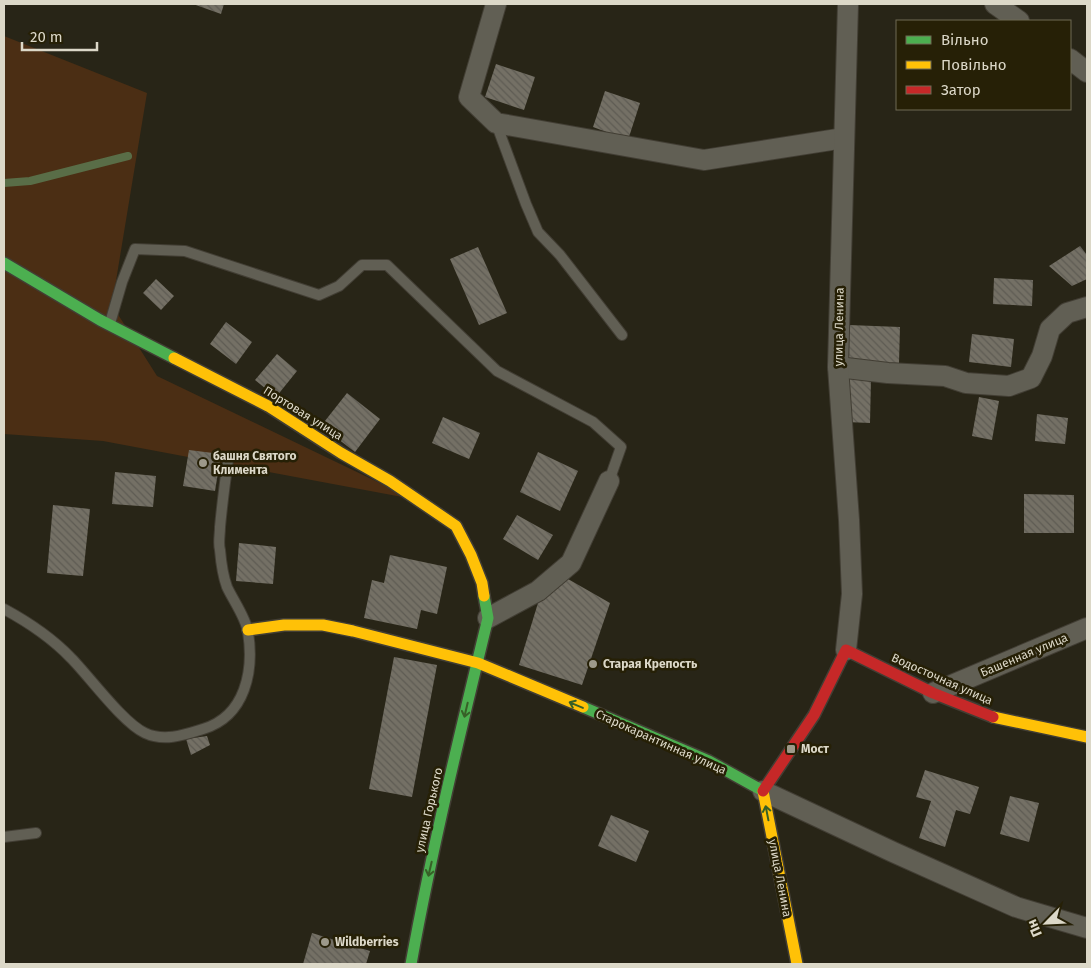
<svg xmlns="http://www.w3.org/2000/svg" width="1091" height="968" font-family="'Fira Sans',sans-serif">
	<defs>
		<pattern id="building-back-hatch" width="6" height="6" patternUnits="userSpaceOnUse" patternTransform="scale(1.25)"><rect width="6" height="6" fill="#747065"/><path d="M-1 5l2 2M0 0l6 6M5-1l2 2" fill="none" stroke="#5e5b53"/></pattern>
	</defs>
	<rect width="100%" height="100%" fill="#282517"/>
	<polygon fill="#4b2e14" points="4,36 147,93 112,305 157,376 413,499 103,441 4,434"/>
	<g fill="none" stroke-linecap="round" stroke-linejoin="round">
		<polyline stroke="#596d47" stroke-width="8" points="4,183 30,181 128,156"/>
	</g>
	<g fill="url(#building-back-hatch)">
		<polygon points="193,4 224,4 221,14"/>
		<polygon points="496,64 535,77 524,110 485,97"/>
		<polygon points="605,91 640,103 628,140 593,127"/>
		<polygon points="1080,246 1087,255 1087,279 1072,286 1049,266"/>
		<polygon points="478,247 507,313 479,325 450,259"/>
		<polygon points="994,278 1033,280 1032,306 993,304"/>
		<polygon points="156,279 174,296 161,310 143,293"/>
		<polygon points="226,322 252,342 236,364 210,344"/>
		<polygon points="849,325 900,327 899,363 848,362"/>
		<polygon points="972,334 1014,339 1011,367 969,362"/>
		<polygon points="277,354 297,371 276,397 255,380"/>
		<polygon points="848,378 871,379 870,423 846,422"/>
		<polygon points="347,393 380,419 355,452 321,426"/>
		<polygon points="979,397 999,401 992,440 972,436"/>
		<polygon points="1037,414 1068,418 1065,444 1035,441"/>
		<polygon points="443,417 480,433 469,459 432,443"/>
		<polygon points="189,450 221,454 215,491 183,486"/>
		<polygon points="538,452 578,471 560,511 520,492"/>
		<polygon points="115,472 156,476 153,507 112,504"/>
		<polygon points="1024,494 1074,495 1074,533 1024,533"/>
		<polygon points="53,505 90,509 83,576 47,573"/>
		<polygon points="517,515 553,535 538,560 503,539"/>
		<polygon points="239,543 276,547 273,584 236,581"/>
		<polygon points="390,555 447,567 437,614 421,610 417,629 364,618 372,580 384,583"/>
		<polygon points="568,579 610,603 582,685 519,665 538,603"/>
		<polygon points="394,657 437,665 412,797 369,789"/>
		<polygon points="207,736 210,745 191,755 186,739"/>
		<polygon points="925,770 979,787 970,814 956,810 945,847 919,838 931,801 916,797"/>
		<polygon points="1010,796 1039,803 1029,842 1000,834"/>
		<polygon points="611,815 649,831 636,862 598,846"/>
		<polygon points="312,933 370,951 366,964 303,964"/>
	</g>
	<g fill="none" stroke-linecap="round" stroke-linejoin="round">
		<g stroke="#423e34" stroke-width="12">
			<g id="lane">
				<polyline points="496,123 526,204 538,232 560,255 622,335"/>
				<polyline points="110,323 122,282 135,249 185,251 319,295 339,286 362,265 387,265 497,371 593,422 621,447 609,481"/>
				<path d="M4,609C28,622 51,637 71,658C89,676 123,723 145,733C164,742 184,735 203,729C246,716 254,670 248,632C246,618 233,600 227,587C223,576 221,562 220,550C218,543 220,535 220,527C222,505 225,482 228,460"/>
				<polyline points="4,837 36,833"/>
			</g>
		</g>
		<g stroke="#423e34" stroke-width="22">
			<g id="street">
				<polyline points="496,4 469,97 496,123 704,160 844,138"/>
				<polyline points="995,4 1019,21"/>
				<polyline points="1070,59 1087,72"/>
				<polyline points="838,367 888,373 945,376 966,383 1009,386 1031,378 1042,356 1050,329 1067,313 1087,307"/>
				<polyline points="488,618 538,591 571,563 609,481"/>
				<polyline points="846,650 852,594 849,520 838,367 848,4"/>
				<polyline points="933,693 1087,628"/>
				<polyline points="763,791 893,852 1016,907 1087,928"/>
			</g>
		</g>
		<g stroke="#423e34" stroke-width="14">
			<g id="fast">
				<polyline points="4,263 100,320 174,358"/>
				<polyline points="583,707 709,761 763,791"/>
				<path d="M411,964C432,848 460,733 488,618L484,596"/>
			</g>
		</g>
		<g stroke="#423e34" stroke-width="14">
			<g id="slow">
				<polyline points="174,358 268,406 341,453 390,481 456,526 471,555 482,583 484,596"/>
				<polyline points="248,630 284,625 323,625 353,631 478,663 583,707"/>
				<polyline points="993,717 1087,737"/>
				<polyline points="763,791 797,964"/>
			</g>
		</g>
		<g stroke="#423e34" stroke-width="14">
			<polyline id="jam" points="763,791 814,715 846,650 933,693 993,717"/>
		</g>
		<use href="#lane" stroke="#615f54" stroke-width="10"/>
		<use href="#street" stroke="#615f54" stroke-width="20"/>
		<use href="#fast" stroke="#4caf50" stroke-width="11"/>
		<use href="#slow" stroke="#ffc107" stroke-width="11"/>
		<use href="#jam" stroke="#c62828" stroke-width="11"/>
	</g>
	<defs><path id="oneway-shaft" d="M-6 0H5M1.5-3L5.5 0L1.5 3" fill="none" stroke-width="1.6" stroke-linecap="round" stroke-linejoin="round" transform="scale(1.25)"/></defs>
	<g stroke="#376027">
		<use href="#oneway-shaft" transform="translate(576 705) rotate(-157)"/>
		<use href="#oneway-shaft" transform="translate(466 710) rotate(103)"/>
		<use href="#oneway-shaft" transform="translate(767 813) rotate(-101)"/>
		<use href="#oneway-shaft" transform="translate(430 869) rotate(103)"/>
	</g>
	<g fill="#9d998a" stroke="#262006" stroke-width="2">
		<circle cx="203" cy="463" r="5"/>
		<circle cx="593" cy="664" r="5"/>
		<rect x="786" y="744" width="10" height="10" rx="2.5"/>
		<circle cx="325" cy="942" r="5"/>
	</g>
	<g text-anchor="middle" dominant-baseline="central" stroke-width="5" stroke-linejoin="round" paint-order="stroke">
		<g font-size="12" fill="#dcd8c8" stroke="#262006">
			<text transform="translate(839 327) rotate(-89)">улица Ленина</text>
			<text transform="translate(303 413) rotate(32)">Портовая улица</text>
			<text transform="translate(1024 655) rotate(-23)">Башенная улица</text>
			<text transform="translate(942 679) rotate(24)">Водосточная улица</text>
			<text transform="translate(661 742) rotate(24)">Старокарантинная улица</text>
			<text transform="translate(429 810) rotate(-77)">улица Горького</text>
			<text transform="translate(780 878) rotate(79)">улица Ленина</text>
		</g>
		<g font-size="12" font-weight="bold" fill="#dcd8c8" stroke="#262006" text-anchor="start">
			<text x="213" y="456">башня Святого<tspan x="213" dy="14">Климента</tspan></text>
			<text x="603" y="664">Старая Крепость</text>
			<text x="801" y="749">Мост</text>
			<text x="335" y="942">Wildberries</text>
		</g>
	</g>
	<rect width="1091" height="968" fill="none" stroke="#dcd8c8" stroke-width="10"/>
	<rect x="896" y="20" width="175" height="90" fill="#262006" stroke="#6f6a54"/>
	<rect x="906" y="36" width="25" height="8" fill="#4caf50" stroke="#6f6a54"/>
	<text x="941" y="45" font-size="15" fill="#dcd8c8">Вільно</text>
	<rect x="906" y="61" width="25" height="8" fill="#ffc107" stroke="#6f6a54"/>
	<text x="941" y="70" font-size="15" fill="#dcd8c8">Повільно</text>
	<rect x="906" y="86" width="25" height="8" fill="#c62828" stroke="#6f6a54"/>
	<text x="941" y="95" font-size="15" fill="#dcd8c8">Затор</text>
	<g transform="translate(1046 923) rotate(246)" stroke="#262006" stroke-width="4" paint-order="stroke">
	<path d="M0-4L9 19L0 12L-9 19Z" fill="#dcd8c8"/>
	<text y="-8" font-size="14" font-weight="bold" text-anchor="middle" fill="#dcd8c8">Пн</text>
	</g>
	<path d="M22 42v8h75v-8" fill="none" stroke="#dcd8c8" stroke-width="2.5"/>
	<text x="30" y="42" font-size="15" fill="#dcd8c8" stroke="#262006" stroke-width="4" paint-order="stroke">20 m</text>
</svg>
